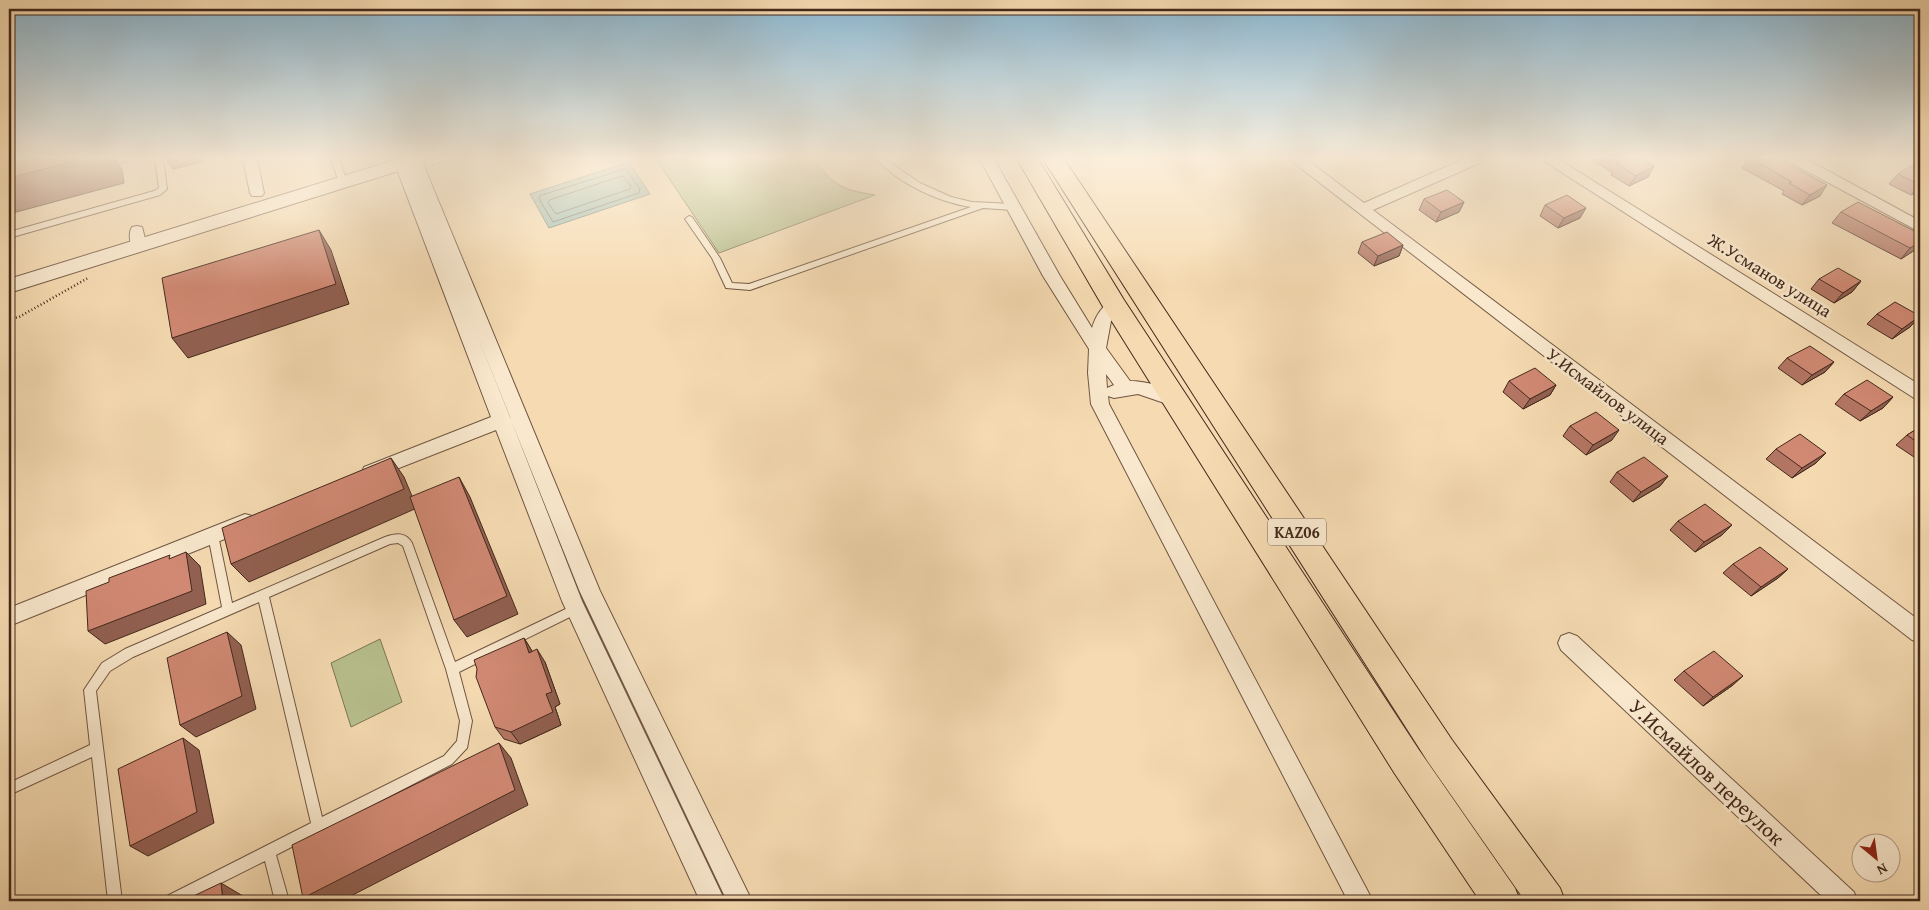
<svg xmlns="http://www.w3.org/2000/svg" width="1929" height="910" font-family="'Gentium Book Plus',serif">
	<rect width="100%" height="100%" fill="#f6dbb2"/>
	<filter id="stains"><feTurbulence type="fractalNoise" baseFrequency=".004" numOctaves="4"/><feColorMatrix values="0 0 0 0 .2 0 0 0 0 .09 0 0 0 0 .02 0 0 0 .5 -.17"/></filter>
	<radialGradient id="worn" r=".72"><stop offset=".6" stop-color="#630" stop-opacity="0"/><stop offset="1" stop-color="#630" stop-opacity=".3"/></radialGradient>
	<g fill="#b8c18f" stroke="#7e7556">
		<path d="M656,159H812C837,186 838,189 875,195L719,253Z"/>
		<polygon points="380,639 402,702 351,727 331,663"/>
	</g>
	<polygon fill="#9dbbb0" stroke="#798175" points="629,162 650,194 549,228 530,194"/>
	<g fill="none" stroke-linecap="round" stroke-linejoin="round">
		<g stroke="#707266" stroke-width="1">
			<polygon points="626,169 640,189 639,193 553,222 539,199 540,196"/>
			<polygon points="623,176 631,186 630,189 556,214 548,203 550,200"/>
		</g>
		<g stroke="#705642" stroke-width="2">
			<g id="service">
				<polygon points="120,159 134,159 106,167 102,165"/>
				<polygon points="155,159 163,159 167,189 160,195 9,238 9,232 154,191 159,188"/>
				<polygon points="331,159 339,159 347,182 346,184 343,184 339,182"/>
				<path d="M876,159H885L920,183L951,197L972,202L1013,204L1017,207L1013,210L983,208L750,290L726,288L712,258L685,219L689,216L692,217L720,258L732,283L749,284L971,207C938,202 900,184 876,159Z"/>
				<path d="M213,531L217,532L218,535L232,603L385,537C396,533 406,532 412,543L455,662L572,606L576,604L580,606L582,609L580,612L459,672L472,721L467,748L452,764L276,855L289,901H275L265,861L185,901H165L167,896L311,823L259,602L133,657L110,671L96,691L122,901H108L92,757L9,795V783L90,745L84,690L102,663L125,649L222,607L208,535L209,532ZM398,543L403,546L446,669L460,721L457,741L444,756L322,817L269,597L390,544Z"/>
			</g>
		</g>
		<g stroke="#705642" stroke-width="2">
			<g id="minor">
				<polygon points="243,159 257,159 264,193 262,196 252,196 250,193"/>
				<path d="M393,159H421L600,591L752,901H727L580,592L511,420L582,601L725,901H700L562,601L496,430L371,479L364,477L362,472L364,467L491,417ZM474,328L511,419L510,417Z"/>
				<path d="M980,159H994L1060,276L1092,328C1096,315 1105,298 1121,302L1123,306L1111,321L1106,348L1130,381C1143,381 1178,388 1185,400L1182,405L1176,407L1138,394L1114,398L1108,396L1109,404L1373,901H1348L1091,404L1088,373L1089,349L1043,276ZM1106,374L1114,385L1107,388Z"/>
				<polygon points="1289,159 1306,159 1364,203 1464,159 1484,159 1482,162 1373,210 1920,621 1920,642 1912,640"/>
				<polygon points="1541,159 1558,159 1920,385 1920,400 1914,398"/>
				<polygon points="1788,159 1806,159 1920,221 1920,232 1790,162"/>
				<path d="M137,226L142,227L147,246L145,250L139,251L133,250C130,244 128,233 132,227Z"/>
				<polygon points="245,514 252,516 255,522 252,528 9,626 9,608"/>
				<polygon points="1569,633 1577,636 1854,892 1857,901 1827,901 1561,650 1558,643 1561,636"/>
			</g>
		</g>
		<g stroke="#705642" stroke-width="2">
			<polygon id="tertiary" points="398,159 427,159 424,163 9,293 9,279"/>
		</g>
		<g stroke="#43291c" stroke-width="2">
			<g id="trunk">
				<polygon points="1017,159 1038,159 1124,300 1419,750 1515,888 1520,901 1480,901 1395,774 1106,312"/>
				<polygon points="1043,159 1064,159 1452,740 1560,888 1565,901 1525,901 1428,762"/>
			</g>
		</g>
		<g stroke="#43291c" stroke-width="2.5" stroke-dasharray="1 2.5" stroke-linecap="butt">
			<polyline points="432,165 451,159"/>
			<polyline points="9,319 19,317 88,278"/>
		</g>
		<use href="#service" fill="#f9e8cd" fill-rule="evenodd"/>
		<use href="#minor" fill="#f9e8cd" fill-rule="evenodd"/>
		<use href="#tertiary" fill="#f9e8cd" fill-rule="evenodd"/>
		<use href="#trunk" fill="#f6dbb2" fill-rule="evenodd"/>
	</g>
	<g fill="#b47664" stroke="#43291c">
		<polygon points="1590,159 1643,159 1654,166 1648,177 1629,186 1611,175 1612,172"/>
		<polygon points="1748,159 1786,159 1784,162 1820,196 1802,205 1782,194 1784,191 1742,168"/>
		<polygon points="1920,168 1920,190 1911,195 1889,184 1898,174"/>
		<polygon points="1424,199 1464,202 1459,212 1436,222 1419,210"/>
		<polygon points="1545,205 1580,218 1558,228 1540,216"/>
		<polygon points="1841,212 1920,234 1920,245 1918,248 1901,259 1832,223"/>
		<polygon points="1362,242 1403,245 1399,256 1374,266 1358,253"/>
		<polygon points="1819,279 1861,281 1852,292 1834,303 1811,289"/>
		<polygon points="1877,314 1920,316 1910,327 1892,339 1867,324"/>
		<polygon points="1787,358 1834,362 1825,372 1802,385 1778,368"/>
		<polygon points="1509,381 1556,385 1550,395 1523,409 1503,392"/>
		<polygon points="1844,394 1893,397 1883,408 1860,421 1835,404"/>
		<polygon points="1570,426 1612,440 1586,455 1563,436"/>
		<polygon points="1920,427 1920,461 1896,445 1907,435"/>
		<polygon points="1776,449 1816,463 1792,478 1766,459"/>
		<polygon points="1617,472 1668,476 1660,486 1633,502 1610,482"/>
		<polygon points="1678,521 1732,525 1722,535 1695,552 1670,530"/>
		<polygon points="1733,564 1788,569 1778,578 1751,596 1723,573"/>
		<polygon points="524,638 532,651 545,662 560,704 555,707 561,725 520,744 504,739 495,727"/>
		<polygon points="1684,671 1733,685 1703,706 1674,680"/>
	</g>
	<g fill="#926051" stroke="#43291c">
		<polygon points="82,159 115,159 122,169 124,183 9,214 9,178"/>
		<polygon points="166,159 202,159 203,162 173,169"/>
		<polygon points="1654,166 1648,177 1629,186 1636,176"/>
		<polygon points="1827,185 1820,196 1802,205 1810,195"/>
		<polygon points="1920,185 1920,190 1911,195"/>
		<polygon points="1464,202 1459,212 1436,222 1441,212"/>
		<polygon points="1586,208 1580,218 1558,228 1564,218"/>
		<polygon points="319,230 331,250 349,304 188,358 172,338"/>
		<polygon points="1920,242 1920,245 1918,248 1901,259 1910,248"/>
		<polygon points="1403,245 1399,256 1374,266 1378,256"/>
		<polygon points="1861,281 1852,292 1834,303 1843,293"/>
		<polygon points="1920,316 1910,327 1892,339 1902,329"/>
		<polygon points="1834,362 1825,372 1802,385 1812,375"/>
		<polygon points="1556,385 1550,395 1523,409 1530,399"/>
		<polygon points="1893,397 1883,408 1860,421 1871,411"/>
		<polygon points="1619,430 1612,440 1586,455 1593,445"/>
		<polygon points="1826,453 1816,463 1792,478 1802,468"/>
		<polygon points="391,458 404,477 417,508 249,582 231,564"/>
		<polygon points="1668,476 1660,486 1633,502 1641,492"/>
		<polygon points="459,477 470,497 518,614 467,637 454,620"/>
		<polygon points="1732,525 1722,535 1695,552 1704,542"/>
		<polygon points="186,552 200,566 206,604 105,644 88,631"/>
		<polygon points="1788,569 1778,578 1751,596 1761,587"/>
		<polygon points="227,632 241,645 256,709 196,737 180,725"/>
		<polygon points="524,638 532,651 529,653"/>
		<polygon points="537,649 545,662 560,704 555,707 561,725 520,744 511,732 546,694"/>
		<polygon points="1743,676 1733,685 1703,706 1713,697"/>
		<polygon points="183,738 199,750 214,823 148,856 130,846"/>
		<polygon points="499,743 511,758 528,805 341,901 308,901 303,898"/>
		<polygon points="221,883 243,896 244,901 223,901"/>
	</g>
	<g fill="#d18974" stroke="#43291c">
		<polygon points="25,159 82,159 9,178 9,163"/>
		<polygon points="1613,159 1643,159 1654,166 1636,176 1617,164 1619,163"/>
		<polygon points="1752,159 1786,159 1783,161 1827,185 1810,195 1789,183 1792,182"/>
		<polygon points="1914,164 1920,168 1920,185 1898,174"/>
		<polygon points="1447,190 1464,202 1441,212 1424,199"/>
		<polygon points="1567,195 1586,208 1564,218 1545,205"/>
		<polygon points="1858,202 1920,234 1920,242 1910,248 1841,212"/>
		<polygon points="319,230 336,284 172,338 162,278"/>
		<polygon points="1387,232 1403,245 1378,256 1362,242"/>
		<polygon points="1838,268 1861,281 1843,293 1819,279"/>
		<polygon points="1895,302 1920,316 1902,329 1877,314"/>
		<polygon points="1810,346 1834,362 1812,375 1787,358"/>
		<polygon points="1535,368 1556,385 1530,399 1509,381"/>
		<polygon points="1867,380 1893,397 1871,411 1844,394"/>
		<polygon points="1596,412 1619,430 1593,445 1570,426"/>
		<polygon points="1920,427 1920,444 1907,435"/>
		<polygon points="1800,434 1826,453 1802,468 1776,449"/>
		<polygon points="1644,457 1668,476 1641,492 1617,472"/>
		<polygon points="391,458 404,489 231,564 222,528"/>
		<polygon points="459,477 507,596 454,620 410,497"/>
		<polygon points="1705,504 1732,525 1704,542 1678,521"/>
		<polygon points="1760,547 1788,569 1761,587 1733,564"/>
		<polygon points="186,552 192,591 88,631 86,591 109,582 109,578 170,555 169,559"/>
		<polygon points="227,632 242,696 180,725 167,658"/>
		<polygon points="524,638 529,653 537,649 552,692 546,694 553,712 511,732 495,727 476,677 477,669 474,660"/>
		<polygon points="1714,651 1743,676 1713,697 1684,671"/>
		<polygon points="183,738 197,812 130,846 118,769"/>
		<polygon points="499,743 515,790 303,898 292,845"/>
		<polygon points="221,883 223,901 183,901"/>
	</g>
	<linearGradient id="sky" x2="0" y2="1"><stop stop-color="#8ab7d2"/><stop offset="0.55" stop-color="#fbefdc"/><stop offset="1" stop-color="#fbefdc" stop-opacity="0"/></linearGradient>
	<rect width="1929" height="287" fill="url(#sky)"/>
	<g text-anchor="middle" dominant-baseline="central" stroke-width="5" stroke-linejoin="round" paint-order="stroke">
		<rect fill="#f9e8cd" stroke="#7a6251" stroke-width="1" x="1268" y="518.5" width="58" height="27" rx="4"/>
		<g font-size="16" font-weight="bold" fill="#43291c">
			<text x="1297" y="532">KАZ06</text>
		</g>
		<g font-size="18" fill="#43291c" stroke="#f9e8cd">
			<text transform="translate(1770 275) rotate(32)">Ж.Усманов улица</text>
			<text transform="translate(1608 396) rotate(37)">У.Исмайлов улица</text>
		</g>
		<g font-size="21" fill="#43291c" stroke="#f9e8cd">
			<text transform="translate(1707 772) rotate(43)">У.Исмайлов переулок</text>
		</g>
	</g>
	<rect width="1929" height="910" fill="none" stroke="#f6dbb2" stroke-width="30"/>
	<rect x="10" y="10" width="1909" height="890" fill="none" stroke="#43291c" stroke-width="2.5"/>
	<rect x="15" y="15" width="1899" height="880" fill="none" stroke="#43291c"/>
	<g transform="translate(1876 858) rotate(151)"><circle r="24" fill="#f9e8cd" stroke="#b09c86"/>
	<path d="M0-4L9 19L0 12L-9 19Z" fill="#8f2418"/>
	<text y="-8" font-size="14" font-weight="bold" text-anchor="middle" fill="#43291c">N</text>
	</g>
	<rect width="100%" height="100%" filter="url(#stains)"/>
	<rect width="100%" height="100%" fill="url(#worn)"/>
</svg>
